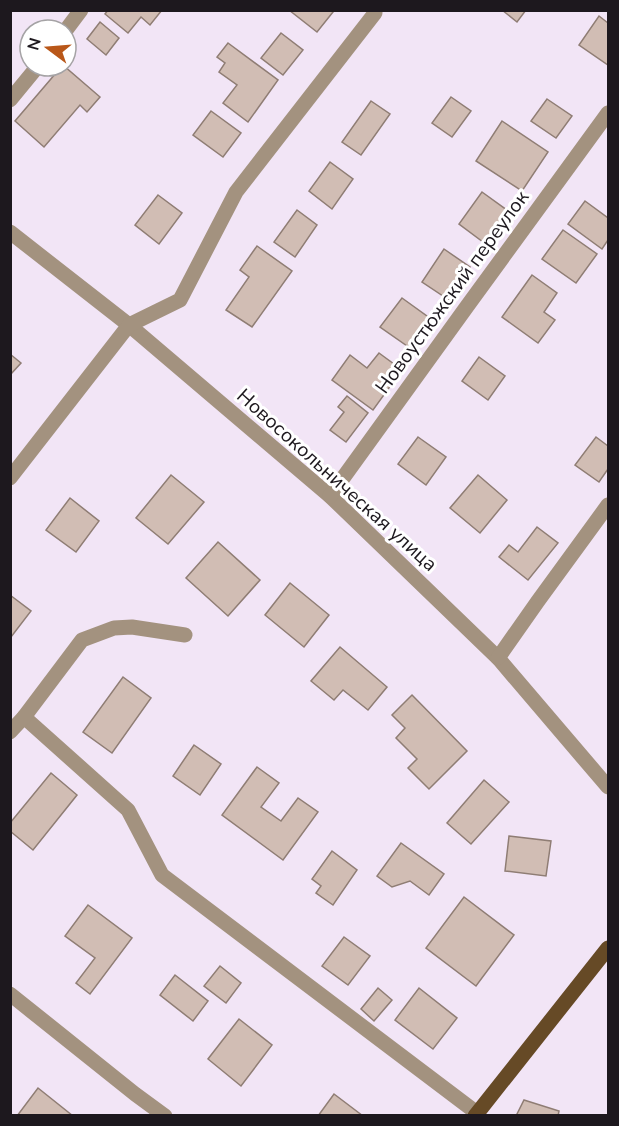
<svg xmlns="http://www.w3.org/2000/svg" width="619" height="1126" font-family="'Nunito Sans',sans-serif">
	<rect width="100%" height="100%" fill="#f2e5f6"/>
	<g fill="#d1bdb4" stroke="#8f7d74" stroke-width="1.5">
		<polygon points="108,10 162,10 150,25 141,17 128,33 105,14"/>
		<polygon points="289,10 331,10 333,12 317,32"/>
		<polygon points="502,10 526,10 517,22"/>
		<polygon points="599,16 608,23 608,65 579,45"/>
		<polygon points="100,22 119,38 106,55 87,39"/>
		<polygon points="281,33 303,50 283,75 261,58"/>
		<polygon points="228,43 278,80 248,122 223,103 237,85 219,72 225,63 217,57"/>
		<polygon points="62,66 64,66 100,97 87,112 80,105 44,147 15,121"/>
		<polygon points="451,97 471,111 452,137 432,123"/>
		<polygon points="547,99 572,116 556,138 531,121"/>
		<polygon points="371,101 390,114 361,155 342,142"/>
		<polygon points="211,111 241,133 223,157 193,135"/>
		<polygon points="502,121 548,152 522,191 476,161"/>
		<polygon points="330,162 353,179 332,209 309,191"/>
		<polygon points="482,192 511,213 487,245 459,224"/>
		<polygon points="158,195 182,213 159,244 135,225"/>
		<polygon points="585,201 608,218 608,240 602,249 568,224"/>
		<polygon points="297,210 317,225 295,257 274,242"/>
		<polygon points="563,230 597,254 576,283 542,259"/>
		<polygon points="257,246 292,271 252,327 226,310 249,277 240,270"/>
		<polygon points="444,249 470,267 449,300 422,282"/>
		<polygon points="532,275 557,293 544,312 555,320 538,343 502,317"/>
		<polygon points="402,298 431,319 410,348 380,327"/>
		<polygon points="379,353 402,370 373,410 332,380 350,355 367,368"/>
		<polygon points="10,354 21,363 10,375"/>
		<polygon points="479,357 505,376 488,400 462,381"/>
		<polygon points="347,396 368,413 346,442 330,430 344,412 338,407"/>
		<polygon points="418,437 446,457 426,485 398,464"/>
		<polygon points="596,437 608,446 608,469 599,482 575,465"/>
		<polygon points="171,475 204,502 168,544 136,518"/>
		<polygon points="478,475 507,500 480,533 450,508"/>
		<polygon points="70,498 99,521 76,552 46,530"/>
		<polygon points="537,527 558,543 528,580 499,557 509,545 518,552"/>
		<polygon points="218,542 260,580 228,616 186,578"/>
		<polygon points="290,583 329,615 304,647 265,615"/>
		<polygon points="10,595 31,611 11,637 10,637"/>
		<polygon points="340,647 387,687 368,710 343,690 334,700 311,681"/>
		<polygon points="123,677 151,698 112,753 83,732"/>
		<polygon points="412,695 467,751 429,789 408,768 417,759 396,738 405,728 392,715"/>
		<polygon points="194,745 221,764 200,795 173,776"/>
		<polygon points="257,767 279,783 261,807 281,821 298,798 318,812 283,860 222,815"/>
		<polygon points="51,773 77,795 33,850 10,831 10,823"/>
		<polygon points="484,780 509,802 471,844 447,823"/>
		<polygon points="509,836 551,841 546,876 505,871"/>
		<polygon points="401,843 444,874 429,895 410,881 392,887 377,876"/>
		<polygon points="332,851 357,870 333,905 316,893 321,886 312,879"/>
		<polygon points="464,897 514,935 476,986 426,948"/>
		<polygon points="88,905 132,938 90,994 76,983 95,958 65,936"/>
		<polygon points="344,937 370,956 348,985 322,966"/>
		<polygon points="220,966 241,983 226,1003 204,986"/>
		<polygon points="175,975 208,1001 193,1021 160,995"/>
		<polygon points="378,988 392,1000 374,1021 361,1009"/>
		<polygon points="419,988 457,1018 433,1049 395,1020"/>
		<polygon points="239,1019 272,1045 241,1086 208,1059"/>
		<polygon points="38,1088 73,1116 17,1116"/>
		<polygon points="334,1094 363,1116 318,1116"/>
		<polygon points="524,1100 559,1111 558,1116 516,1116"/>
	</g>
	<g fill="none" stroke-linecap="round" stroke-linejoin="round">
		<g stroke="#a3927f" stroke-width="15">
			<polyline points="66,30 81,10"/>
			<polyline points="10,100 38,66"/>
			<polyline points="10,232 129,325 330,496 498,658 608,787"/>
			<polyline points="10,478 129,325 180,300 236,192 375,13"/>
			<polyline points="330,496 468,305 608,113"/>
			<polyline points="498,658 538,601 608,505"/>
			<polyline points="24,717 128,810 162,875 477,1113"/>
			<polyline points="10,732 24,717 82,640 114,628 132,627 185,635"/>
			<polyline points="10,994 135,1094 165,1116"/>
		</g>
		<polyline stroke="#664a26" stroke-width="15" points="475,1116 608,948"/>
	</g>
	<g text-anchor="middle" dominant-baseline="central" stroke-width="6" stroke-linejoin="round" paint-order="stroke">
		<g font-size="20" fill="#1d181e" stroke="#fff">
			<text transform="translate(452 292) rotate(-54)">Новоустюжский переулок</text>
			<text transform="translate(337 480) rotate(42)">Новосокольническая улица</text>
		</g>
	</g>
	<rect width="619" height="1126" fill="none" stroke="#1d181e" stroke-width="24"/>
	<g transform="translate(48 48) rotate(286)"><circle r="28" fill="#ffffff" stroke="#a5a3a5" stroke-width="1.5"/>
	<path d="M0-4.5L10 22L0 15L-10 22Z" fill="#b95719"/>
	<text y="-9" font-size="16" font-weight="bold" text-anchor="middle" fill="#1d181e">N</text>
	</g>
</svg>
